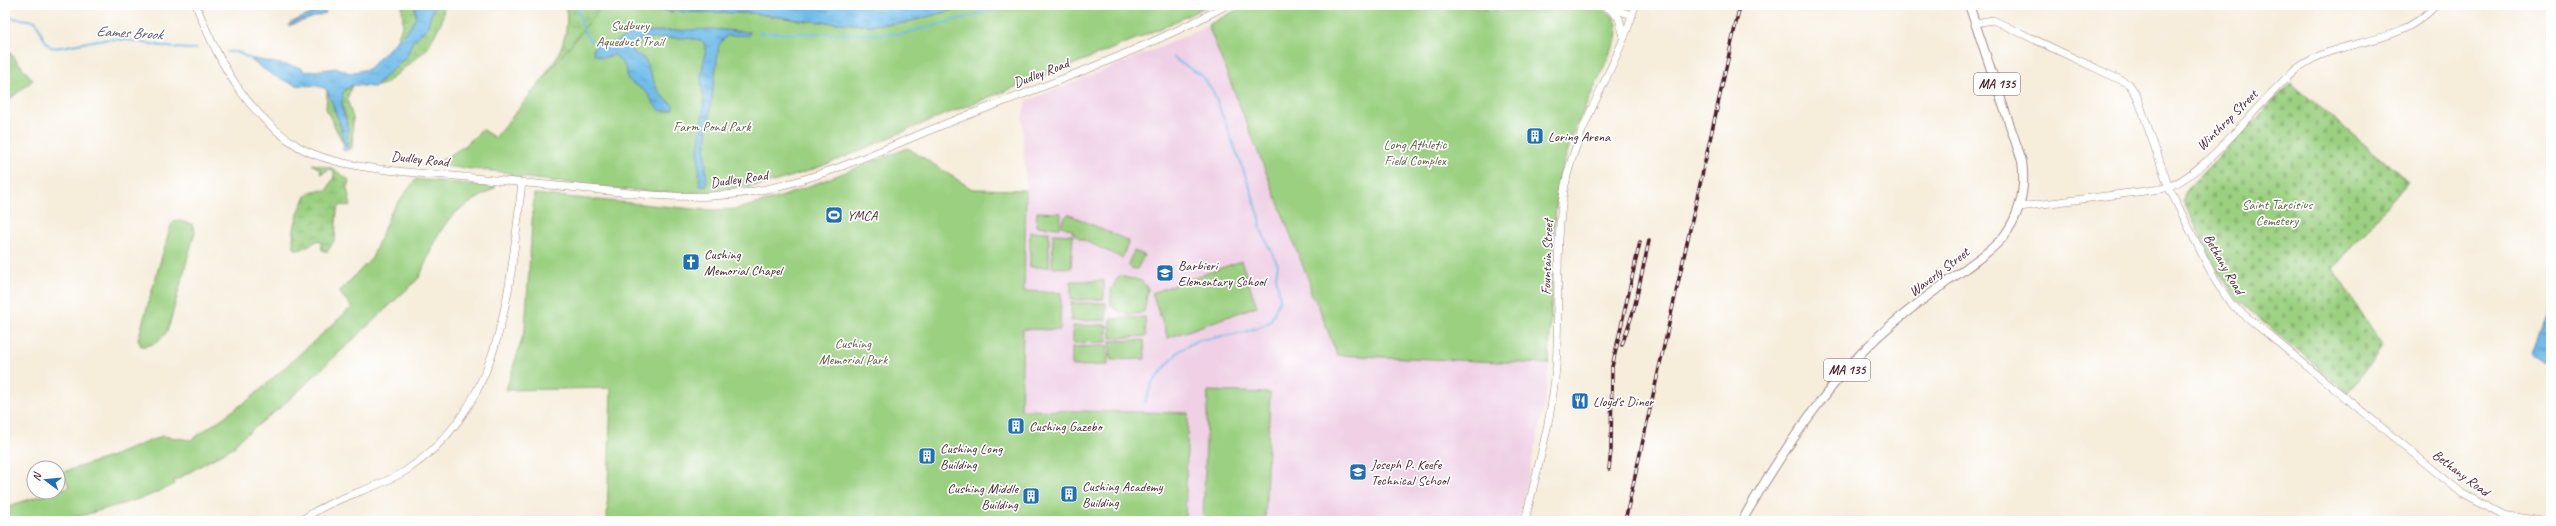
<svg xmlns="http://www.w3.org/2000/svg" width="2556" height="526" font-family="Caveat,sans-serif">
	<defs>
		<pattern id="wetland-marsh" width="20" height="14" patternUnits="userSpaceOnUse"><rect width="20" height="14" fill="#9bd081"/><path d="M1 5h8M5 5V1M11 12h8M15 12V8" fill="none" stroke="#87b270"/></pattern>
		<pattern id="cemetery-stones" width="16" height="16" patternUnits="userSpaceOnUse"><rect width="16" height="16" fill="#9bd081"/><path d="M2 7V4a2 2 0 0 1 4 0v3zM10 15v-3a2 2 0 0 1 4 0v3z" fill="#87b270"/></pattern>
		<pattern id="water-ripples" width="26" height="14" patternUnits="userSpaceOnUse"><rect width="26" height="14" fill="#70bcea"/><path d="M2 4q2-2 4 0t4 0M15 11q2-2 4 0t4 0" fill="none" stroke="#5e98be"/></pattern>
	</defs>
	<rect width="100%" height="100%" fill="#fff"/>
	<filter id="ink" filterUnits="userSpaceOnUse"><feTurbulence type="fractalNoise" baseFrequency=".025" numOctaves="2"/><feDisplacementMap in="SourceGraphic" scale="8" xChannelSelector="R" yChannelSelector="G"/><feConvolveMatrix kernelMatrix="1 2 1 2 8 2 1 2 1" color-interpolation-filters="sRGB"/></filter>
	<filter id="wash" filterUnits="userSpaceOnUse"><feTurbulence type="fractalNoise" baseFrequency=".012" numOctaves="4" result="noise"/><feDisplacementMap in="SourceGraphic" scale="16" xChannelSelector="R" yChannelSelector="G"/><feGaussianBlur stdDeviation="0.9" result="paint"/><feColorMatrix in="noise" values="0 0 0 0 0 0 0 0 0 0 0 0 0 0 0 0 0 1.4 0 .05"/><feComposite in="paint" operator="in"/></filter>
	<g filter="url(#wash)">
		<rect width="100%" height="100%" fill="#f6eddb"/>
		<polygon fill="#efd0e5" points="1208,25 1337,355 1549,364 1544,407 1518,521 1185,521 1188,413 1021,410 1026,190 1022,118 1027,101 1156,49"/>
		<g fill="url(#wetland-marsh)" stroke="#727856">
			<polygon points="402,5 415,5 416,17 412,25 395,44 403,24"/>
			<polygon points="434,5 444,5 442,21 427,49 385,84 374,87 407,56 412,42 428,26"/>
			<path d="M565,5H602L601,9L546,77C545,71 551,67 554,62C564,45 570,24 565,5Z"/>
			<path d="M352,85L347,99L353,118L352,148L349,150C345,143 349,132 347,124C346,112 338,103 344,89Z"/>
			<polygon points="327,90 340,124 344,145 326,109"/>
			<path d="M312,164L332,168L349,180L347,189L351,206L341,205L337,210L335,239L327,252L322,250L321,242L319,240L300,250L295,249C288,239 301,200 309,193C314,189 321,191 327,190L334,177V172L330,169L320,174L321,170Z"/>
		</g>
		<polygon fill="url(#cemetery-stones)" stroke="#727856" points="2291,83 2408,181 2333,269 2383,346 2348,393 2236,298 2218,271 2183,201 2186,190"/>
		<g fill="#9bd081" stroke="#727856">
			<path d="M603,5H640L644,8L668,10L669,12H673L675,9L686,12L751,13L807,21L870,25L904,23L971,5H1210C1119,50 1023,83 929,121C862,148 796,184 723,191C656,198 577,183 509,176L511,173L434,165L465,146L482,129L495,138Z"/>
			<path d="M1246,5H1459C1481,9 1502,11 1524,11C1544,11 1591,4 1607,12C1617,17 1619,28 1617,38L1573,134L1559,179L1554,226L1549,364L1337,355L1317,302L1311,295L1310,284L1208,25Z"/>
			<polygon points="5,47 33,80 5,103"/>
			<polygon points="908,148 972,189 1026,190 1024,291 1061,293 1060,330 1023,329 1021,410 1188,413 1185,521 607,521 611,388 506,390 525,329 534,194 705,210 737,209 781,197"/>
			<polygon points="416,179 496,187 460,209 449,219 436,238 419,278 281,407 235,443 235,446 174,481 175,484 146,497 63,521 5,521 5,507 69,487 63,472 110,457 162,436 191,440 251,398 352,307 339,292 372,258 391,212"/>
			<polygon points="1037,212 1061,213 1060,228 1036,226"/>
			<polygon points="1068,214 1129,241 1122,258 1079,238 1072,232 1072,230 1062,226 1063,220"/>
			<path d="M176,220L192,224L195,231L169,326C165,338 154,347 141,346L138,339L171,225Z"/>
			<rect x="1030" y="232" width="19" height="35"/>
			<polygon points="1053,234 1073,235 1071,268 1052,267"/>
			<polygon points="1134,251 1144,255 1137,269 1131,268 1128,264"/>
			<polygon points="1241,261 1257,306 1168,338 1152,293"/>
			<path d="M1119,276L1142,281L1148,289L1144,312C1131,316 1121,314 1111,306V290Z"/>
			<polygon points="1071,281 1104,281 1104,299 1071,300"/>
			<polygon points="1071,303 1106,303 1106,320 1071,321"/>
			<polygon points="1145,317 1146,336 1111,338 1110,319"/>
			<polygon points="1107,325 1107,342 1073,343 1073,326"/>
			<polygon points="1144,340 1145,359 1111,360 1110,341"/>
			<polygon points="1108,346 1108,365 1072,366 1072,347"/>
			<polygon points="1208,391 1270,393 1265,521 1203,521"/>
		</g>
		<g fill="url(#water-ripples)" stroke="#5d6e8a">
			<path d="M415,5L434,6L427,28L412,42L407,56L374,87L352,85L343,92L342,109L348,125L347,151L342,150L344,146L340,124L327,90C316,83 308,87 297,85C281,81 261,69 249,58L302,68L305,72L338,68L350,73L368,69L409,29L416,17Z"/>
			<polygon points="640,5 971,5 904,23 870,25 807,21 751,13 683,12 675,9 673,12 669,12 668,10 650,10"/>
			<polygon points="320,10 325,10 326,13 288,26 290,23"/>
			<path d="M711,29L750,32L749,35L726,36L719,45L705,150L707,185L700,186L698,151L704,102L701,77L706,49L703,42C695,35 638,37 632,45V52L645,59L655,85L662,96L673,105V109C657,117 654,102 646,92C641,87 633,85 628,79L626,68L615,55L602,58L594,54L593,49L598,43L607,46L635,32Z"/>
			<polygon points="2551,301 2551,367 2531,353"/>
		</g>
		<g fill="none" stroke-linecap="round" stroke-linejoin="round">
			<g stroke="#70bcea" stroke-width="2">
				<path d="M575,5C584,19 579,29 591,41"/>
				<path d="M5,17L35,21C41,28 42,42 51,47C57,50 88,41 99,40C131,36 164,50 196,49"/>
				<polyline points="759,33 902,34 1013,5"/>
				<polyline points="227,52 237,52 251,59"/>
				<polyline points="1145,402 1152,383 1179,351 1196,341 1245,332 1267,324 1271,320 1280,299 1276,276 1278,265 1261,230 1260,218 1249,185 1213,91 1201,75 1179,62 1174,57"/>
			</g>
		</g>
	</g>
	<g filter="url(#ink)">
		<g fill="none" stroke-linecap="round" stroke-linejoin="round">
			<g stroke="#a08683" stroke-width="8">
				<g id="minor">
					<path d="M196,5C218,61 246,114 299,147C342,172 424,172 474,178C516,182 558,186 600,190C654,196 707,201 761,190C824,178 885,148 945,124C1040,87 1137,54 1227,5"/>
					<polyline points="1601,5 1632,15"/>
					<polyline points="1606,6 1619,18 1624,37"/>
					<polyline points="1975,23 1993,20 2129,84 2137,96 2169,188 2215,280 2231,304 2463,494 2503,515 2541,521"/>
					<path d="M2019,207L2161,189C2206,179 2259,98 2298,68C2342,36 2396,49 2436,5"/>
					<path d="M301,521C333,496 374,491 407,470C504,406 510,286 522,182"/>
					<path d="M1525,521C1537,470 1552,419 1556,367C1560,307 1554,244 1565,185C1578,121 1618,67 1635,5"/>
				</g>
			</g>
			<g stroke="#a08683" stroke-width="10">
				<path id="major" d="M1742,521C1778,457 1834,373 1890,326C1914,305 1940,287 1965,269C1978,259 1994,249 2004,236C2021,213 2026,189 2022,161L1969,5"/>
			</g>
			<use href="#minor" stroke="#fff" stroke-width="7"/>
			<use href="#major" stroke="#fff" stroke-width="8"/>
			<g stroke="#4a1f2b" stroke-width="3.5">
				<g id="rail">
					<polyline points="1622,345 1634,309 1649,241"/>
					<polyline points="1609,469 1611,450 1612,367 1640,242"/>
					<polyline points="1625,521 1740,5"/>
				</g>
			</g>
			<use href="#rail" stroke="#fff" stroke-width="2" stroke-dasharray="6" stroke-linecap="butt"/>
		</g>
	</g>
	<defs>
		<g id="building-square" transform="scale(0.9)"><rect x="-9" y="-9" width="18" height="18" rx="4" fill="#1f6fb2" stroke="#fff"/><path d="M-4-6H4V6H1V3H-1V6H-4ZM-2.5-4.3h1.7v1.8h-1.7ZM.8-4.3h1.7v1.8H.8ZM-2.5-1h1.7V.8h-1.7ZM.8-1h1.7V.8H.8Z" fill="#fff"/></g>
		<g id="stadium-square" transform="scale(0.9)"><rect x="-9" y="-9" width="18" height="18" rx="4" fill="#1f6fb2" stroke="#fff"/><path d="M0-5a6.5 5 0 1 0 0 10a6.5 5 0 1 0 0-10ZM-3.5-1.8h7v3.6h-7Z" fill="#fff"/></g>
		<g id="church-square" transform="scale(0.9)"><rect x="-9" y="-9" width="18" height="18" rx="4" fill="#1f6fb2" stroke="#fff"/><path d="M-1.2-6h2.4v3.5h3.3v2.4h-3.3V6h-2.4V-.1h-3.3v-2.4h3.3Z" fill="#fff"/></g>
		<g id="school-square" transform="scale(0.9)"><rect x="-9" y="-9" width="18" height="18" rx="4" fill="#1f6fb2" stroke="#fff"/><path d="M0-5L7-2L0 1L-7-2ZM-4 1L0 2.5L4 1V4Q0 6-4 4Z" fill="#fff"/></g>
		<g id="restaurant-square" transform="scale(0.9)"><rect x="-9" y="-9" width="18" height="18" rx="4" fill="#1f6fb2" stroke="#fff"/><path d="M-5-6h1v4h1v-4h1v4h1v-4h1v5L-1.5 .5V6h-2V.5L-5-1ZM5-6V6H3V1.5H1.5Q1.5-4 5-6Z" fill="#fff"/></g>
	</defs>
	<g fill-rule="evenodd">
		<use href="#building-square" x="1535" y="136"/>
		<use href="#stadium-square" x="834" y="215"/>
		<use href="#church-square" x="691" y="262"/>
		<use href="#school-square" x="1165" y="273"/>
		<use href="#restaurant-square" x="1580" y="401"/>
		<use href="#building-square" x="1016" y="426"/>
		<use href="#building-square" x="927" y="456"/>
		<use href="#school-square" x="1358" y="472"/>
		<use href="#building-square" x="1069" y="494"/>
		<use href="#building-square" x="1031" y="496"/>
	</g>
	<g text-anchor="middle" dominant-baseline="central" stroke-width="3.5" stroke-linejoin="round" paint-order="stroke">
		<g fill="#fff" stroke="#80626b" stroke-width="1">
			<rect x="1974" y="73" width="46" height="22" rx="3"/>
			<rect x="1824" y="359" width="46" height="22" rx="3"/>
		</g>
		<g font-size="13" font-weight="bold" fill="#4a1f2b">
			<text x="1997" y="84">MA 135</text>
			<text x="1847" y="370">MA 135</text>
		</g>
		<g font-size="14" fill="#665d49" stroke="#fff">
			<text x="630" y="25">Sudbury<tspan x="630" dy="16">Aqueduct Trail</tspan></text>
			<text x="712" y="126">Farm Pond Park</text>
			<text x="1415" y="144">Long Athletic<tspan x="1415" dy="16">Field Complex</tspan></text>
			<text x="2277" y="204">Saint Tarcisius<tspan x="2277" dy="16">Cemetery</tspan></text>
			<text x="853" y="343">Cushing<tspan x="853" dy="16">Memorial Park</tspan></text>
		</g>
		<g font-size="14" fill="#4a1f2b" stroke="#fff">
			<text transform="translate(1041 73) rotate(-21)">Dudley Road</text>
			<text transform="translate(2227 120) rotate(-45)">Winthrop Street</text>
			<text transform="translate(420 159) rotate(6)">Dudley Road</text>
			<text transform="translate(739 179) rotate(-8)">Dudley Road</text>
			<text transform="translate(1547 257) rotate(-88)">Fountain Street</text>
			<text transform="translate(2224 264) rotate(60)">Bethany Road</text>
			<text transform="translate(1939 272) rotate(-37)">Waverly Street</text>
			<text transform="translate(2461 473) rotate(37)">Bethany Road</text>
		</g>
		<g font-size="14" fill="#4a1f2b" stroke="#fff" text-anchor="start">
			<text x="1548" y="136">Loring Arena</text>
			<text x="847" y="215">YMCA</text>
			<text x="704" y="254">Cushing<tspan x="704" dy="16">Memorial Chapel</tspan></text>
			<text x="1178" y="265">Barbieri<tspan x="1178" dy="16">Elementary School</tspan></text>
			<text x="1593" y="401">Lloyd's Diner</text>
			<text x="1029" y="426">Cushing Gazebo</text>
			<text x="940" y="448">Cushing Long<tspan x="940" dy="16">Building</tspan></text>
			<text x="1371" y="464">Joseph P. Keefe<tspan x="1371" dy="16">Technical School</tspan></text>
			<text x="1082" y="486">Cushing Academy<tspan x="1082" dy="16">Building</tspan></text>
			<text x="1018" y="488" text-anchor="end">Cushing Middle<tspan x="1018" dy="16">Building</tspan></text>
		</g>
		<g font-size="15" font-style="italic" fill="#57566e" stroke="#fff">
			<text transform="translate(129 33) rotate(3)">Eames Brook</text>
		</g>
	</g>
	<rect width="2556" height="526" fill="none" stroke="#fff" stroke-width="20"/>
	<g transform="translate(46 480) rotate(286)"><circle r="19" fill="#ffffff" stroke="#b7a5aa"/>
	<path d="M0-3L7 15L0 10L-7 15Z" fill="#1f6fb2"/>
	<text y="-6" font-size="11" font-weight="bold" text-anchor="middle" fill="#4a1f2b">N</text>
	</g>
</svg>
